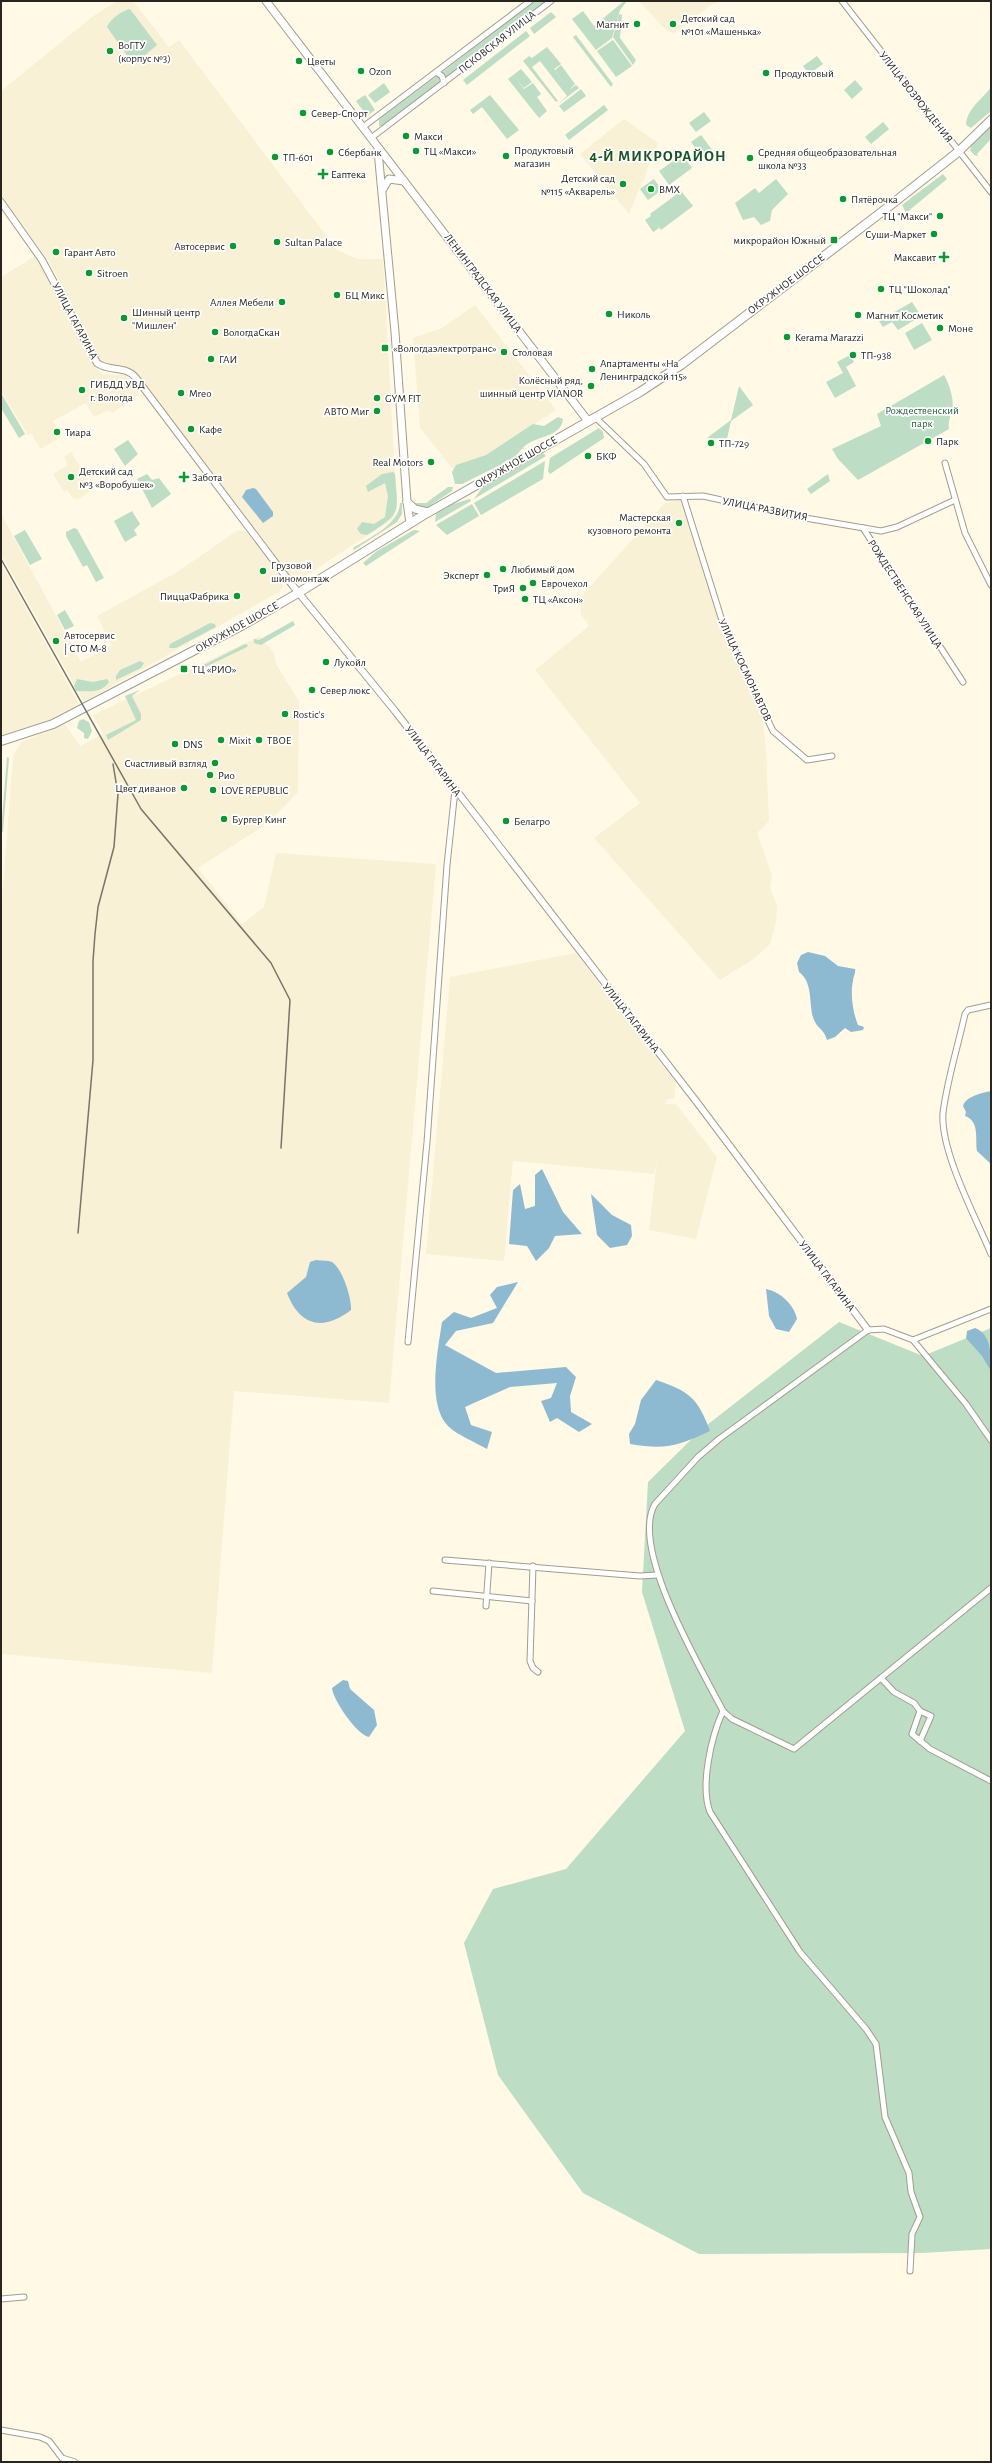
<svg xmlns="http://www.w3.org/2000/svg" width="992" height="2463" font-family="'Alegreya Sans',sans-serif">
	<rect width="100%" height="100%" fill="#fff9e6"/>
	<g fill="#f9f1d6">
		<polygon points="117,1 133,1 169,47 179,40 337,250 358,259 383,259 397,509 393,519 299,580 290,577 134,370 98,360 49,261 1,196 1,91 92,17"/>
		<polygon points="639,1 722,1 712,4 674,33 668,32"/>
		<polygon points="624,119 658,143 629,214 580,154"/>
		<polygon points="37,255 97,369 102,374 125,375 135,386 139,394 112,413 109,410 94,417 86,403 53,421 61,437 40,449 31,433 28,435 1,391 1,277"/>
		<polygon points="475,305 556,410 457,474 420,428 413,338 442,328"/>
		<polygon points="71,452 94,489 78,499 73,498 67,490 64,492 53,474 68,465 64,457"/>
		<polygon points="684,498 725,640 761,707 766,750 769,821 757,833 772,875 770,888 777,906 776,922 770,944 755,958 720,980 594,838 640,803 535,670 589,626 581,614 580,598 664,504"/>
		<polygon points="1,514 81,662 112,645 97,616 177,572 238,530 247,532 283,580 283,586 279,592 84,702 1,554"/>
		<polygon points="1,563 79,704 51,719 1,736"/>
		<polygon points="260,636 274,653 276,664 299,701 298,792 268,823 198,868 242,924 264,907 276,853 436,864 389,1403 234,1391 212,1673 1,1654 1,913 13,757 21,742 65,724 80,746 103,734 93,715"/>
		<polygon points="576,953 676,1083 674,1099 668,1099 665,1104 676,1104 717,1157 696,1239 649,1230 657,1159 654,1174 513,1161 504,1261 426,1254 450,977"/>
	</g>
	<g fill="#bdddc5">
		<polygon points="534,1 547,1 445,79 441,73"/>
		<polygon points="624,1 627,1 620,10 612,38 596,50 572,19 583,11 594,26"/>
		<path d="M130,9L157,45L137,62L131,61L107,27C109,20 123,10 130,9Z"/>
		<polygon points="551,12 556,17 534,34 530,28"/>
		<polygon points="619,14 622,15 620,38 636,60 633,65 613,37"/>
		<polygon points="526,31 530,36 467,85 463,80"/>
		<polygon points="576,35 613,84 611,87 573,37"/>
		<polygon points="613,40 632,66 616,77 597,51"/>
		<polygon points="547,47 561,64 554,69 565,84 555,70 561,65 575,84 569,90 576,85 579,88 558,104 567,96 540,61 532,67 558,101 556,102 523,61 529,56 532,58"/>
		<polygon points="817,56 823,64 809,74 803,66"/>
		<polygon points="521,69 532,82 524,88 517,80 524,89 533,83 541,94 537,97 547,111 539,118 508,79"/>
		<polygon points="438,75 443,81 384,126 379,126 379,119"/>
		<polygon points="855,80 863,89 852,99 844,90"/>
		<polygon points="384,83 390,92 375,103 368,95"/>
		<path d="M991,87V111L971,128L966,125C967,108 982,100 991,87Z"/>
		<polygon points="581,89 586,96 564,112 559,106"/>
		<polygon points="365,95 375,110 367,116 356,101"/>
		<polygon points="490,95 519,130 507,139 482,107 473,114 470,110"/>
		<polygon points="604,105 608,110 569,140 565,135"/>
		<polygon points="704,112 711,121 696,132 689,123"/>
		<polygon points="883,122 889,129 871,144 865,137"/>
		<polygon points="991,126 991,139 977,154 978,156 974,155 970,150 971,146"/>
		<polygon points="701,135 713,151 703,158 691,142"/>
		<polygon points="682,155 692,168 669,185 659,171"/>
		<polygon points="943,174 947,179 906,213 902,205"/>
		<polygon points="654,179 662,190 648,200 640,189"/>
		<polygon points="776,179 788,194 772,210 770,221 761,225 754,217 743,220 735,203 755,188 759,193"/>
		<polygon points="681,191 693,206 661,230 656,223 659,228 653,232 645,220 651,216 650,214"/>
		<polygon points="912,302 921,316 898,330 892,322 883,327 879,321"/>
		<polygon points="922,323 932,340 914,350 905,333"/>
		<polygon points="850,355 854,362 846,367 856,386 835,398 826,382 843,373 837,362"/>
		<path d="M944,375C949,383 955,401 952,411C950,417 948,422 949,429L858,480L838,459L832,449L881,426L877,414Z"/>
		<polygon points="739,386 753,405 731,421 727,439 707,438 731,420"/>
		<polygon points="1,393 25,434 19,438 1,408"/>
		<path d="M558,417L563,419C561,436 540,436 529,443C523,446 520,452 515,456C510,460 506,460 502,464L462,484H455L452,472L456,465L486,455L533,424L544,426Z"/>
		<polygon points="599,428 603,432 604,438 550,474 548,471 550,458"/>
		<polygon points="128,440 138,454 125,466 114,449"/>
		<polygon points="543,453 546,456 474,499 482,488"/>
		<polygon points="545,461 543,479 481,515 474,503"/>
		<path d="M393,472L395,474C398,514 402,513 367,535L361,534L357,529L362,522L374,524L385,517L388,496L385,483L368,492L366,486L382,474Z"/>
		<polygon points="147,474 152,480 159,478 171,494 152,508 137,479"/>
		<polygon points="828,474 830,481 811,494 807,489"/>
		<polygon points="448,487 453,487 452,491 425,509 418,508 413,503 426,503"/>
		<polygon points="470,499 471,501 435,522 436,514 453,504"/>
		<path d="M400,503H402V514L397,522L354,550L353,548C370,537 399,525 400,503Z"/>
		<polygon points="472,504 479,516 447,535 436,525"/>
		<polygon points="132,511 140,524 134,530 137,535 125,542 114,521"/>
		<polygon points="74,528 77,529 104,578 96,582 87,565 83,567 66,536 66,532"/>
		<polygon points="25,530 42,559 30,565 14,536"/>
		<polygon points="414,530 420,531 366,566 363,563 377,551"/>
		<polygon points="65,610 74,626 65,630 57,615"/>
		<polygon points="293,621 295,625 261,645 254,643 254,639 259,640"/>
		<polygon points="210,623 215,624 216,627 176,648 169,648 170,644"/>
		<polygon points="245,644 248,645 247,647 193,673 194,670"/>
		<polygon points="140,661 144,663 141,668 116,680 116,676 120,670"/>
		<path d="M77,679L93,682L107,679L109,682C101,694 87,691 76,691L74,686Z"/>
		<polygon points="140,690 132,696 141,714 141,720 108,740 106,735 136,720 125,696"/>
		<polygon points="83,719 89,722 92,731 88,739 84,738 84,733 77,728 79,721"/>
		<polygon points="7,757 9,758 3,832 1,831"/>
		<polygon points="839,1322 923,1356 991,1328 991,2249 921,2253 699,2254 583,2193 498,2075 464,1943 493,1889 566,1869 685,1731 642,1592 648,1482 702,1429"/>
	</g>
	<g fill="#8ebad1">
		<polygon points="253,488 256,489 273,512 273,516 263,523 242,497 246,490"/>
		<path d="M808,952L825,956L838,966L855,969C856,974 853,976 853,981C850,994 853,1013 858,1025L864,1027L863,1030L851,1032L845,1028L835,1037L827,1040C824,1029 818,1029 814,1020C808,1005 814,983 799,972L797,963L801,955Z"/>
		<path d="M991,1091V1164L977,1151C975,1140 980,1121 965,1116L966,1112L963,1106C966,1096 982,1093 991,1091Z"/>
		<polygon points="542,1169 563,1212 582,1234 555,1236 549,1248 536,1261 527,1246 509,1244 513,1190 520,1184 525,1209 535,1206 535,1175"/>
		<polygon points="591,1194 612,1215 631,1225 632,1236 627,1245 610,1248 597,1235"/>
		<path d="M316,1260C321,1261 328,1260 332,1262C342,1268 352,1298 351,1310C324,1331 300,1327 287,1293L306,1277L310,1262Z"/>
		<path d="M518,1282L493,1323L456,1331L445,1345L496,1373L566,1367L576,1377L570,1396L571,1412L592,1424L579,1432L557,1418L550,1422L541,1401L551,1398L557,1383L510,1387L465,1407L471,1425L492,1432L487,1449C475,1442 459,1436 449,1427C426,1406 438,1350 442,1322L454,1312L471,1318L497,1308L490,1295L497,1287Z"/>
		<path d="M766,1289C781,1292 794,1305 797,1319L789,1332L776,1329L769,1316Z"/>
		<path d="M975,1328C992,1334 991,1357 991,1371L982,1356L966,1338L967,1331Z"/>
		<path d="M656,1380C689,1391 698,1398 710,1431C678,1446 666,1450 630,1444L629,1434L635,1424L641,1400Z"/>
		<path d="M343,1680L348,1681L350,1689L374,1710L377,1725L369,1737C357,1735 333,1700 332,1688Z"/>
	</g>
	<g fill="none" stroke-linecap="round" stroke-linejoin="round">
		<g stroke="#a39d8c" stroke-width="7">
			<g id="minor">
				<polyline points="842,1 991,192"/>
				<polyline points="436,72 442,76 444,83"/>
				<polyline points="363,127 530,1"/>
				<polyline points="371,138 551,1"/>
				<polyline points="595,417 644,464 667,497 703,496 794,516 881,531 897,527 955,500"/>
				<polyline points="945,463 965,533 991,585"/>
				<polyline points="683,496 724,627 773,731 807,760 832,756"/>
				<polyline points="863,528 963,682"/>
				<path d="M991,1005L968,1010L965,1014C958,1046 947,1080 943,1113C940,1151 976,1218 991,1254"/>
				<polyline points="913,1340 966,1404 991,1440"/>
				<polyline points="408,1342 427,1142 447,865 455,790"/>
				<polyline points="445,1560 640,1576 657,1575"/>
				<polyline points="533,1566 530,1661 533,1668 538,1672"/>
				<polyline points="433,1591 532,1601"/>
				<polyline points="486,1606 489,1563"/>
				<polyline points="881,1678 894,1692 914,1703 920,1711 912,1734 930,1749 991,1781"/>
				<polyline points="723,1711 732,1719 794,1749 991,1588"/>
				<polyline points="920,1711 931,1716 920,1741"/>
				<path d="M910,2271L912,2234L920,2217L911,2192L909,2173L885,2117L876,2044L866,2029L800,1952L710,1812C700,1786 711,1737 723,1711C701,1668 629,1548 655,1504L698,1457L719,1439L868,1330L884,1329L913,1340L991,1309"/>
				<polyline points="1,2299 24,2297"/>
				<polyline points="1,2430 40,2437 49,2441 62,2458 75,2462"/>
			</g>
		</g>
		<g stroke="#a39d8c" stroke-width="8">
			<path id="tertiary" d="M1,202L42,260L97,363C109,372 126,365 136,378L293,586L395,711L696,1101L868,1330"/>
		</g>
		<g stroke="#a39d8c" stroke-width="9">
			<g id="secondary">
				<polyline points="266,1 588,421"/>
				<polyline points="378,151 395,332 407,502 410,523"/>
				<polyline points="383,189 389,179 404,181"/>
				<polyline points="407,502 415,509 428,512"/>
			</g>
		</g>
		<g stroke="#a39d8c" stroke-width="10">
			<polyline id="primary" points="1,741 53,724 243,625 298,593 422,516 640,392 681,365 883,211 958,152 991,120"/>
		</g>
		<use href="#minor" stroke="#fff" stroke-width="5"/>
		<use href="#tertiary" stroke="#fff" stroke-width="6"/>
		<use href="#secondary" stroke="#fff" stroke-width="7"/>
		<use href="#primary" stroke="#fff" stroke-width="8"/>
		<g stroke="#787469" stroke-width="1.5">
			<polyline points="1,559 141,809 271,963 290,1000 281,1148"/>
			<polyline points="78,1233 93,1060 93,961 95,934 98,907 114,847 118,794 113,764"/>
		</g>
	</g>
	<g fill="#0d9931" stroke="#fff" stroke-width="1.5">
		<circle cx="637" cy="24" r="4"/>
		<circle cx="673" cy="24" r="4"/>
		<circle cx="110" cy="51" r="4"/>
		<circle cx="299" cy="61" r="4"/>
		<circle cx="361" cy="71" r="4"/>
		<circle cx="766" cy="73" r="4"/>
		<circle cx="303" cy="113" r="4"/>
		<circle cx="406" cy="136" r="4"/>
		<circle cx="416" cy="151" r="4"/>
		<circle cx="330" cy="152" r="4"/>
		<circle cx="506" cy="156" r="4"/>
		<circle cx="275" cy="157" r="4"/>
		<circle cx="750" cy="158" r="4"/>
		<path d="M321 168h4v4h4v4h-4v4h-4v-4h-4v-4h4z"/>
		<circle cx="623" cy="184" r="4"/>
		<circle cx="651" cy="189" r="4"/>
		<circle cx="843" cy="199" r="4"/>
		<circle cx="940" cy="216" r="4"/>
		<circle cx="934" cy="234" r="4"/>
		<rect x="830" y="236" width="8" height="8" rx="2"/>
		<circle cx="277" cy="242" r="4"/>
		<circle cx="233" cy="246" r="4"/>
		<circle cx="56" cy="252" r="4"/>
		<path d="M942 251h4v4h4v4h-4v4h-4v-4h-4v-4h4z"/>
		<circle cx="89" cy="273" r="4"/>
		<circle cx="881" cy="289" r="4"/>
		<circle cx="337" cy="295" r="4"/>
		<circle cx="282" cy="302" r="4"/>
		<circle cx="609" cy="314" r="4"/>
		<circle cx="858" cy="315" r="4"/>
		<circle cx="124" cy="318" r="4"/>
		<circle cx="940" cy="328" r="4"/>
		<circle cx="215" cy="332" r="4"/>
		<circle cx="787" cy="337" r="4"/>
		<rect x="381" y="344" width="8" height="8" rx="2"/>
		<circle cx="504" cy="352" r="4"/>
		<circle cx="853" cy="355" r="4"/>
		<circle cx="211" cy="359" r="4"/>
		<circle cx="592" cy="369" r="4"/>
		<circle cx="591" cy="386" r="4"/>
		<circle cx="82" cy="390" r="4"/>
		<circle cx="181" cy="393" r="4"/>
		<circle cx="377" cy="398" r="4"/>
		<circle cx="377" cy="411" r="4"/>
		<circle cx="191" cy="429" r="4"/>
		<circle cx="57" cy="432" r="4"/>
		<circle cx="928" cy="441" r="4"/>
		<circle cx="711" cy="443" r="4"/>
		<circle cx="588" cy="456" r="4"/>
		<circle cx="431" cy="462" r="4"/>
		<circle cx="71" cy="477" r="4"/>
		<path d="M182 471h4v4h4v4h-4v4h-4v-4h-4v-4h4z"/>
		<circle cx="679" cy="523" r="4"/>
		<circle cx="503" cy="569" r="4"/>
		<circle cx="263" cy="571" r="4"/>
		<circle cx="487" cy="575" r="4"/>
		<circle cx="533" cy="583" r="4"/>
		<circle cx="523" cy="588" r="4"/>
		<circle cx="237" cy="596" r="4"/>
		<circle cx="525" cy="599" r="4"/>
		<circle cx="56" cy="641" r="4"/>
		<circle cx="326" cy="662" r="4"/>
		<rect x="180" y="665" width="8" height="8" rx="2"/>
		<circle cx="312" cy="690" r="4"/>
		<circle cx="285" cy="714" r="4"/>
		<circle cx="221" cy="740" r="4"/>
		<circle cx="259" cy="740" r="4"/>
		<circle cx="175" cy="744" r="4"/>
		<circle cx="215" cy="763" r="4"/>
		<circle cx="210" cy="775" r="4"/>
		<circle cx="184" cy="788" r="4"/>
		<circle cx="213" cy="790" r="4"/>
		<circle cx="224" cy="819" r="4"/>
		<circle cx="506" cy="821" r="4"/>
	</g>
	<g text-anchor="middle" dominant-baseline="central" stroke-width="3.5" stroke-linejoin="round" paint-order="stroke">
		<g font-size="11" fill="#28261f" stroke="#fff" text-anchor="start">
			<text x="681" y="18">Детский сад<tspan x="681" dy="13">№101 «Машенька»</tspan></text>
			<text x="629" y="24" text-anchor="end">Магнит</text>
			<text x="118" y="45">ВоГТУ<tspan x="118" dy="13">(корпус №3)</tspan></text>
			<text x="307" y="61">Цветы</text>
			<text x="369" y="71">Ozon</text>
			<text x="774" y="73">Продуктовый</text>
			<text x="311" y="113">Север-Спорт</text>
			<text x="414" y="136">Макси</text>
			<text x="514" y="150">Продуктовый<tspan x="514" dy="13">магазин</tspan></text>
			<text x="424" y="151">ТЦ «Макси»</text>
			<text x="338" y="152">Сбербанк</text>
			<text x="758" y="152">Средняя общеобразовательная<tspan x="758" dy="13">школа №33</tspan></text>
			<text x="283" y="157">ТП-601</text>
			<text x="331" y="174">Еаптека</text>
			<text x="615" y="178" text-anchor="end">Детский сад<tspan x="615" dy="13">№115 «Акварель»</tspan></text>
			<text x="659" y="189">BMX</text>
			<text x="851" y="199">Пятёрочка</text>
			<text x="932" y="216" text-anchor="end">ТЦ "Макси"</text>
			<text x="926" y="234" text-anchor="end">Суши-Маркет</text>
			<text x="826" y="240" text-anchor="end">микрорайон Южный</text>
			<text x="285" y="242">Sultan Palace</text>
			<text x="225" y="246" text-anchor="end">Автосервис</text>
			<text x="64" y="252">Гарант Авто</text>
			<text x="936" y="257" text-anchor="end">Максавит</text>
			<text x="97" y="273">Sitroen</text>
			<text x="889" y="289">ТЦ "Шоколад"</text>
			<text x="345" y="295">БЦ Микс</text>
			<text x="274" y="302" text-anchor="end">Аллея Мебели</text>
			<text x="132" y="312">Шинный центр<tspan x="132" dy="13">"Мишлен"</tspan></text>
			<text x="617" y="314">Николь</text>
			<text x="866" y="315">Магнит Косметик</text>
			<text x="948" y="328">Моне</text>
			<text x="223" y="332">ВологдаСкан</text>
			<text x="795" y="337">Kerama Marazzi</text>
			<text x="393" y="348">«Вологдаэлектротранс»</text>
			<text x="512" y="352">Столовая</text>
			<text x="861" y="355">ТП-938</text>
			<text x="219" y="359">ГАИ</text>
			<text x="600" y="363">Апартаменты «На<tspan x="600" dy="13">Ленинградской 115»</tspan></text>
			<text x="583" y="380" text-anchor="end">Колёсный ряд,<tspan x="583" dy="13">шинный центр VIANOR</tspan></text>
			<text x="90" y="384">ГИБДД УВД<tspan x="90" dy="13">г. Вологда</tspan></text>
			<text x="189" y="393">Mreo</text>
			<text x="385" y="398">GYM FIT</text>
			<text x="369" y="411" text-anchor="end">АВТО Миг</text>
			<text x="199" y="429">Кафе</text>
			<text x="65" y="432">Тиара</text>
			<text x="936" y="441">Парк</text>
			<text x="719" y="443">ТП-729</text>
			<text x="596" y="456">БКФ</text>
			<text x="423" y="462" text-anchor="end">Real Motors</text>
			<text x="79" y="471">Детский сад<tspan x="79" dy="13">№3 «Воробушек»</tspan></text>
			<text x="192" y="477">Забота</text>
			<text x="671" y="517" text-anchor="end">Мастерская<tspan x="671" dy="13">кузовного ремонта</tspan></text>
			<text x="271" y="565">Грузовой<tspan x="271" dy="13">шиномонтаж</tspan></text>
			<text x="511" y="569">Любимый дом</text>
			<text x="479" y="575" text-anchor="end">Эксперт</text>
			<text x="541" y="583">Еврочехол</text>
			<text x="515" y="588" text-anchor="end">ТриЯ</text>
			<text x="229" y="596" text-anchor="end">ПиццаФабрика</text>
			<text x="533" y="599">ТЦ «Аксон»</text>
			<text x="64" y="635">Автосервис<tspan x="64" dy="13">| СТО М-8</tspan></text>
			<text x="334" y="662">Лукойл</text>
			<text x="192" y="669">ТЦ «РИО»</text>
			<text x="320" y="690">Север люкс</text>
			<text x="293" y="714">Rostic's</text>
			<text x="229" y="740">Mixit</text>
			<text x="267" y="740">ТВОЕ</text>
			<text x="183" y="744">DNS</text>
			<text x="207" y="763" text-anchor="end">Счастливый взгляд</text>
			<text x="218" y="775">Рио</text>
			<text x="176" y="788" text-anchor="end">Цвет диванов</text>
			<text x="221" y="790">LOVE REPUBLIC</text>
			<text x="232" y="819">Бургер Кинг</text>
			<text x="514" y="821">Белагро</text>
		</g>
		<g font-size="11" fill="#28261f" stroke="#fff">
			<text transform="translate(497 42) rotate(-38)">ПСКОВСКАЯ УЛИЦА</text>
			<text transform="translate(916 97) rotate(52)">УЛИЦА ВОЗРОЖДЕНИЯ</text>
			<text transform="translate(483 283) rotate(53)">ЛЕНИНГРАДСКАЯ УЛИЦА</text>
			<text transform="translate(786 284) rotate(-37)">ОКРУЖНОЕ ШОССЕ</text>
			<text transform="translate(75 321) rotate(62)">УЛИЦА ГАГАРИНА</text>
			<text transform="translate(516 462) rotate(-30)">ОКРУЖНОЕ ШОССЕ</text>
			<text transform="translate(765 509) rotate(11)">УЛИЦА РАЗВИТИЯ</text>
			<text transform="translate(905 594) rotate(57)">РОЖДЕСТВЕНСКАЯ УЛИЦА</text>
			<text transform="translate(237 627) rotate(-29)">ОКРУЖНОЕ ШОССЕ</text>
			<text transform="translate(745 670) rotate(65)">УЛИЦА КОСМОНАВТОВ</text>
			<text transform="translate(433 761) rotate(53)">УЛИЦА ГАГАРИНА</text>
			<text transform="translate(631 1018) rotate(52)">УЛИЦА ГАГАРИНА</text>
			<text transform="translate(827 1276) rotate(53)">УЛИЦА ГАГАРИНА</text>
		</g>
		<g font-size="11" fill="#2a653f" stroke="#fff">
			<text x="922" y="410">Рождественский<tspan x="922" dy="13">парк</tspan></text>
		</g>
		<g font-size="15" font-weight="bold" letter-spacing="1" fill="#1a5422" stroke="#fff">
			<text x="658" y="156">4-Й МИКРОРАЙОН</text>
		</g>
	</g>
	<rect width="992" height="2463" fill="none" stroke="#28261f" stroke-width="4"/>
</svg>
